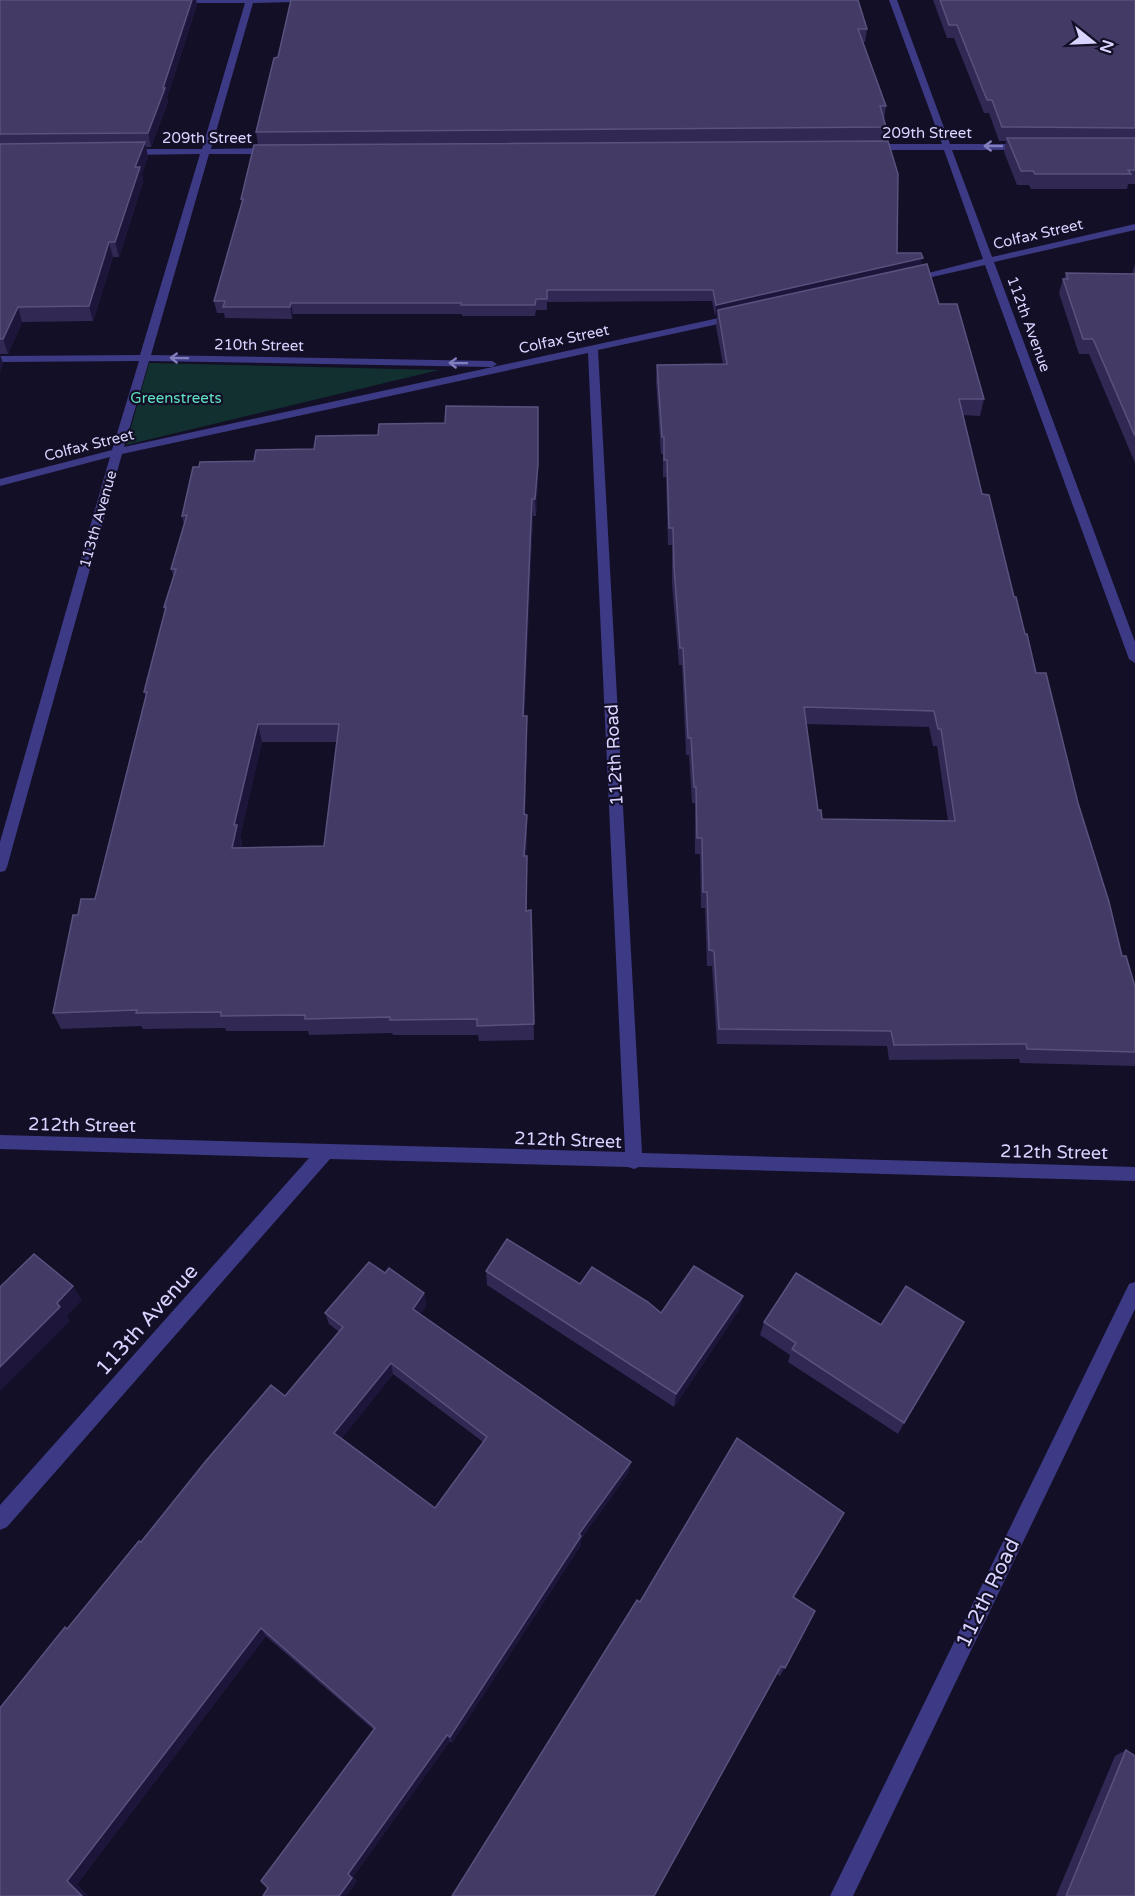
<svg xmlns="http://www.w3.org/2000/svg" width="1135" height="1896" font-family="'Varela Round',sans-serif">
	<rect width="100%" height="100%" fill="#130f26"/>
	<polygon fill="#12302f" points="149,363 439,370 126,445"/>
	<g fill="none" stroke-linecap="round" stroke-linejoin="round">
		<g fill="#3d3a85" fill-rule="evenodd">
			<polygon points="174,0 298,0 294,2 253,3 211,149 271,148 275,151 271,154 209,154 151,355 492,361 497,364 492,367 149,361 124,447 737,314 742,317 737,320 598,350 642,1153 1135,1167 1135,1181 639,1167 634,1169 628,1167 330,1159 7,1527 0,1530 0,1505 309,1158 0,1149 0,1135 625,1152 588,353 122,454 7,867 5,871 0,872 0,842 110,457 0,486 0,479 112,450 139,361 0,362 0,356 140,355 200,154 127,155 123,152 127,149 202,149 245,3 177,3"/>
			<polygon points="889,0 897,0 950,144 1024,144 1028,147 1024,150 952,150 992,257 1135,224 1135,230 994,262 1135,642 1135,663 1129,659 985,265 910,282 905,279 983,259 944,150 871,150 867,147 871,144 942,144"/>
			<polygon points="1135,1282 1135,1309 853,1896 830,1896 1129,1284"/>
		</g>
	</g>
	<g fill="#312854" fill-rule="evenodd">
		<polygon points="0,0 196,0 197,5 167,97 168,102 151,147 146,147 148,157 142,173 143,182 119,257 113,257 93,321 22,322 8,354 0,354 3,364 0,372"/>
		<polygon points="933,0 1135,0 1135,184 1128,184 1127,189 1031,189 1029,185 1017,185 1004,152 1006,141 999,141 989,113 984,113 954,38 947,38"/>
		<path d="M867,29L865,42H863L886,106L884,120L886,127L884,141L897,253L921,265L984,399L980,416L963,415L982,494L1036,673L1078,803L1122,956L1135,987V1066L1020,1063L1019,1059L889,1060L887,1046L717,1044L712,966H707L705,908H701L700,854H695V803H692L689,755H686L682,665H679L672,584V545H668L666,477H663V454H661L656,381L657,365L723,364L716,327L717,316H715L712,301L547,302V310H536L535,316H462V314H293L292,319L225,318L224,313H217L214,301L242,204L241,199L258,145L256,132L278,57ZM806,724L929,727L933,746H937L948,821L822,819L818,810Z"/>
		<polygon points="1135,264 1135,463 1089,354 1079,354 1059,293 1063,279 1064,279 1066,273 1132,274"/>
		<path d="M538,482L536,516H533L524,716L527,733L525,814L527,831L526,856L527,873V911L531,910L534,1040L479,1041L478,1035H393L392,1033L309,1035L308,1031H226L225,1028L143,1029L141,1026L61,1029L53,1013L78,915L95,899L146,697L144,692L165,611L164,607L174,577L171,569L184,525L182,516ZM262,742H337L324,846L241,848L242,842L240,836Z"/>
		<polygon points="486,1271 580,1284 661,1313 743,1296 739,1310 674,1407 487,1285"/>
		<path d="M385,1273L424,1293L426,1305L420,1314L629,1472L581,1539V1545L452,1743L450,1741L353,1877L357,1881L346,1896H263L374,1730L266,1636L77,1884L0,1896L67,1629L141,1542L285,1396L339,1332L329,1324L325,1313ZM393,1374L483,1442L435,1508L342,1438Z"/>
		<polygon points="764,1322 881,1325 964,1322 898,1434 788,1362 790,1355 760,1335"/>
		<polygon points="844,1513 794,1597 815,1611 780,1676 640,1602"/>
		<polygon points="1126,1750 1135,1896 1056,1896 1115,1756"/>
	</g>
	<g fill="#1d163a">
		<polygon points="192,0 196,0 197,5 167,97 168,102 151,147 148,133"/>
		<polygon points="145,142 148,157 142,173 143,182 119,257 115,242 135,167"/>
		<polygon points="109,242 113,257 93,321 89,306"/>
		<polygon points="923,258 920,270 718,310 717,316 715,316 716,305"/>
		<polygon points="291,303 293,314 292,319 290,307"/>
		<polygon points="18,307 22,322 8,354 3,339"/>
		<polygon points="0,354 3,364 0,372"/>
		<polygon points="538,407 538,482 536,516 535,499"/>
		<polygon points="532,499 533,516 524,733 523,716"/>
		<polygon points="527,716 527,733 525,831 524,814"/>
		<polygon points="258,724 262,742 240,836 242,842 237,865 232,848 234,825"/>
		<polygon points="527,815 527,831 525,873 524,856"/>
		<polygon points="73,1286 82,1300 67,1316 70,1321 0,1391 0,1367 57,1303"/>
		<polygon points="424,1293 426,1305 415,1321 413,1309"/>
		<polygon points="743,1296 739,1310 674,1407 676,1394"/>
		<polygon points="964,1322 957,1335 898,1434 904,1423"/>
		<polygon points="391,1363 393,1374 338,1443 334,1433"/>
		<polygon points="631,1462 629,1472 581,1539 581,1545 452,1743 450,1737 579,1534"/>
		<polygon points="844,1513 838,1524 789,1606 793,1597"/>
		<polygon points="261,1628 266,1636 77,1884 88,1896 82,1896 67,1881"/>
		<polygon points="447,1735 450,1741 353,1877 357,1881 346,1896 339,1896 348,1874"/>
	</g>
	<g fill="#433a66" stroke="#5a527e" stroke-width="1.5" fill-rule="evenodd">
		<polygon points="0,0 192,0 163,88 165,88 148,133 0,134"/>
		<polygon points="291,0 858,0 867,29 858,29 886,106 880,106 886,127 256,132 274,58 278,57"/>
		<polygon points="940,0 1135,0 1135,128 1002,127 992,100 987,100 957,25 949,25"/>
		<polygon points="1007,138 1135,138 1135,170 1128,170 1131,174 1035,174 1033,171 1021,171"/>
		<polygon points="888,141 898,174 897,253 921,253 923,258 716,305 713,290 547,290 547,299 536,299 535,305 461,305 461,303 291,303 290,307 223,307 225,301 214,301 243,199 241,199 254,145"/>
		<polygon points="145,142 135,167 140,167 115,242 109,242 89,306 18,307 3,339 0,339 0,144"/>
		<path d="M927,264L939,304H957L984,399H959L982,494L989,495L1014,597H1016L1025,634H1027L1036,673H1046L1078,803L1109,902L1122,956H1126L1135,987V1052L1027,1049L1026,1044L894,1045L891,1031L719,1029L714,951L709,950L707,892H703L702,838H697L696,787H694L691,738H688L683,648H680L674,567L673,528H669L667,460H664V437H662L657,365L727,364L718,310ZM804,707L934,711L938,729H941L955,821L822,819L821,810H818Z"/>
		<polygon points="1066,273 1135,274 1135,436 1093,339 1083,339 1063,279 1068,279"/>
		<path d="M446,406L538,407V464L535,499H532L523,716H527L524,814L527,815L524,856H527L526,911L531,910L534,1024L477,1026V1019L390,1020V1017L305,1019V1015L221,1016V1012L136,1013L137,1010L53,1013L73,915H78L81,899H95L147,692H144L166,607H164L176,569H171L187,515L182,516L193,467H199L200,462L254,461L256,450L314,449L316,436L378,435L379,424L445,423ZM258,724H339L324,846L232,848L237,825H234Z"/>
		<polygon points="507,1239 580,1284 592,1267 648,1302 661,1313 694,1266 743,1296 676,1394 486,1271"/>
		<polygon points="34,1254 73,1286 57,1303 60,1307 0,1367 0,1287"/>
		<path d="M369,1262L385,1273L389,1268L424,1293L413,1309L631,1462L579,1534L581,1536L450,1737L447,1735L348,1874L352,1878L339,1896H263L268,1888L261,1881L375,1728L261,1628L67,1881L82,1896H0V1708L65,1627L67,1629L139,1541L141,1542L205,1462L271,1385L285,1396L343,1327L325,1313ZM391,1363L487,1437L435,1508L334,1433Z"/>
		<polygon points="796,1273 881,1325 906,1286 964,1322 904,1423 792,1349 796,1343 764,1322"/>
		<polygon points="737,1438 844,1513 793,1597 815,1611 785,1668 781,1666 654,1896 452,1896 637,1600 640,1602"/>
		<polygon points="1126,1750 1135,1756 1135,1896 1066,1896"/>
	</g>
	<defs><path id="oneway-shaft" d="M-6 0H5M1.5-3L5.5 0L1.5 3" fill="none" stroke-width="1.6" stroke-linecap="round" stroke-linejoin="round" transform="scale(1.5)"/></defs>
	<g stroke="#837fbc">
		<use href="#oneway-shaft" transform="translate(993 146) rotate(-180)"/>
		<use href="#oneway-shaft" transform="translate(179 358) rotate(-179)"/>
		<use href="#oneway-shaft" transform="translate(458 363) rotate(-179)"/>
	</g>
	<g text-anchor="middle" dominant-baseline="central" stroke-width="4.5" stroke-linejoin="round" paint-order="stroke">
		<g font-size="15" fill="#d9d4ff" stroke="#130f26">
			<text x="927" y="133">209th Street</text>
			<text x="207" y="138">209th Street</text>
			<text transform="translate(1038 234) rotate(-13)">Colfax Street</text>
			<text transform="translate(1029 324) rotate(70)">112th Avenue</text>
			<text transform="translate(564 339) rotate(-12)">Colfax Street</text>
			<text transform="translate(259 345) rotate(1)">210th Street</text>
			<text transform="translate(89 445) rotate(-14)">Colfax Street</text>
			<text transform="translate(98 519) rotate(-74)">113th Avenue</text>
		</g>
		<g font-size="15" fill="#5fe0c0" stroke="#130f26">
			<text x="176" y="398">Greenstreets</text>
		</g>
		<g font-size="18" fill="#d9d4ff" stroke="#130f26">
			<text transform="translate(614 755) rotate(-93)">112th Road</text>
			<text transform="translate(82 1125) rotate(1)">212th Street</text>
			<text transform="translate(568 1140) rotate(2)">212th Street</text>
			<text transform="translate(1054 1152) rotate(1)">212th Street</text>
		</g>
		<g font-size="21" fill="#d9d4ff" stroke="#130f26">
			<text transform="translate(147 1320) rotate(-48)">113th Avenue</text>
			<text transform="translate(988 1593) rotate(-64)">112th Road</text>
		</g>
	</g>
	<g transform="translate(1093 42) rotate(108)" stroke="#130f26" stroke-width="4.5" paint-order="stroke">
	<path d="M0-4.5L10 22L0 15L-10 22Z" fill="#d9d4ff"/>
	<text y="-9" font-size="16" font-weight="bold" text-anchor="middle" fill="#d9d4ff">N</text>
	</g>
</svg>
